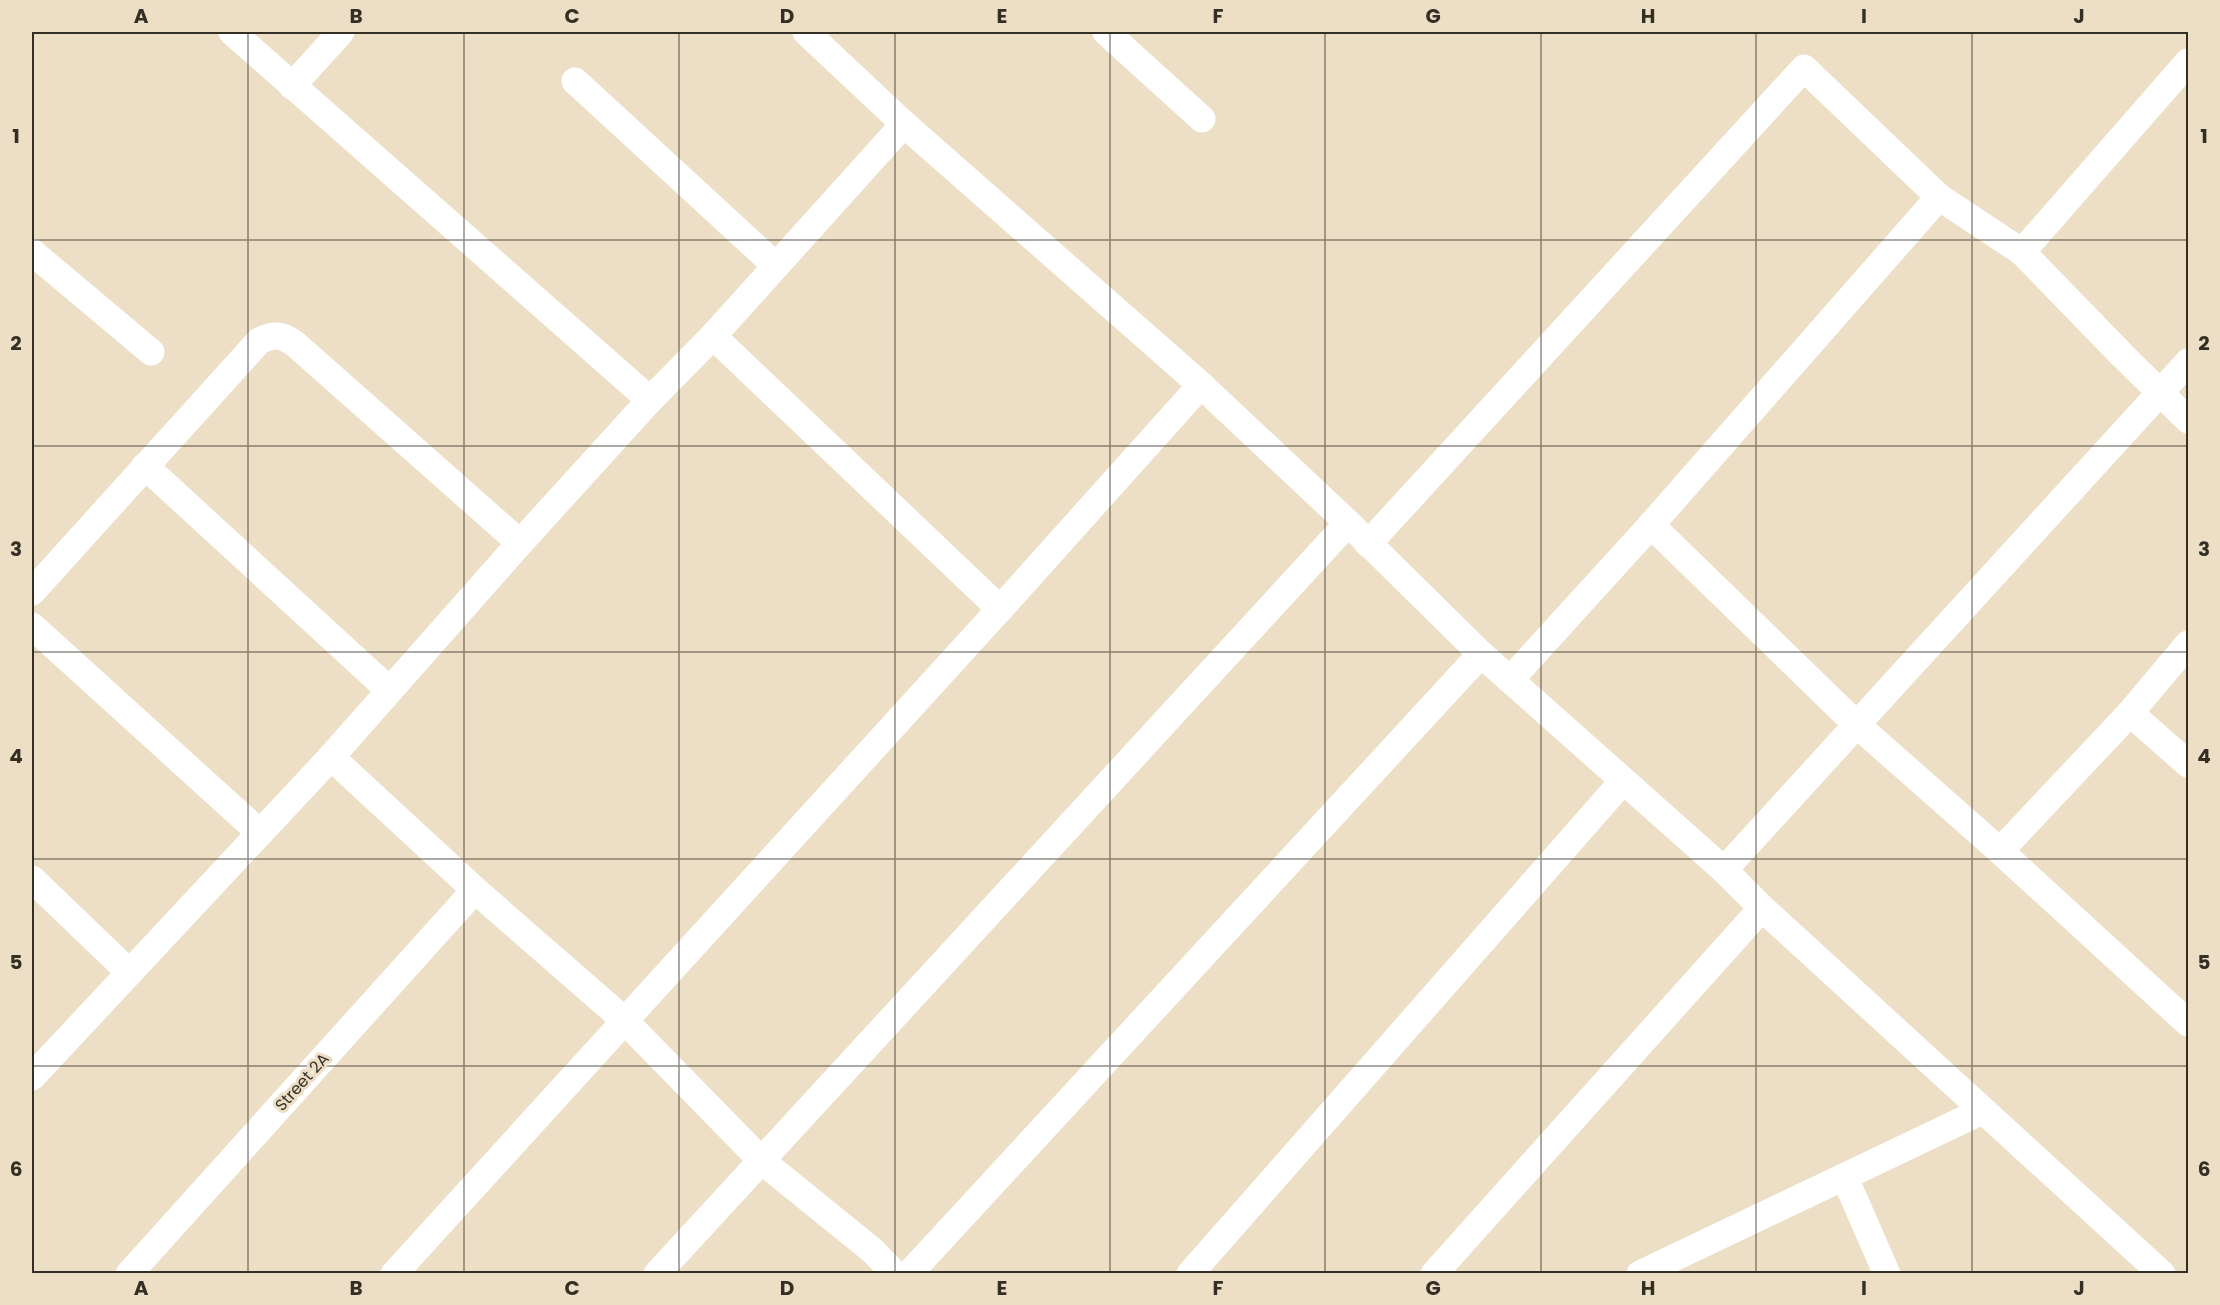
<svg xmlns="http://www.w3.org/2000/svg" width="2220" height="1305" font-family="Poppins,sans-serif">
	<rect width="100%" height="100%" fill="#ecdfc5"/>
	<g fill="none" stroke-linecap="round" stroke-linejoin="round">
		<g stroke="#fff" stroke-width="27">
			<polyline points="232,32 650,400"/>
			<polyline points="806,32 904,124 1201,385 1348,523 1481,654 1724,870 1762,908 2162,1274"/>
			<polyline points="1106,32 1202,119"/>
			<polyline points="575,81 775,265"/>
			<polyline points="292,86 341,32"/>
			<polyline points="32,252 151,352"/>
			<polyline points="2022,252 2188,62"/>
			<polyline points="713,336 1000,609"/>
			<polyline points="145,466 389,690"/>
			<polyline points="1651,525 1856,724 2000,851 2130,713 2188,644"/>
			<polyline points="1368,544 1804,68 1939,197 2022,252 2122,355 2188,420"/>
			<path d="M32,592L259,341C273,334 281,334 294,343L520,543"/>
			<polyline points="32,626 259,832"/>
			<polyline points="1510,680 1651,525 1939,197"/>
			<polyline points="2130,713 2188,764"/>
			<polyline points="331,757 475,890 624,1020 762,1161 873,1251 895,1274"/>
			<polyline points="2000,851 2188,1023"/>
			<polyline points="1724,870 2188,362"/>
			<polyline points="32,879 129,972"/>
			<polyline points="32,1077 331,757 520,543 650,400 713,336 904,124"/>
			<polyline points="1845,1178 1887,1274"/>
			<polyline points="129,1274 475,890"/>
			<polyline points="394,1274 1000,609 1201,385"/>
			<polyline points="657,1274 1348,523"/>
			<polyline points="909,1274 1481,654"/>
			<polyline points="1190,1274 1623,781"/>
			<polyline points="1434,1274 1762,908"/>
			<polyline points="1640,1274 1982,1111"/>
		</g>
	</g>
	<path fill="none" stroke="#342f25" stroke-width="1.5" stroke-opacity="0.55" d="M248,32V1274M464,32V1274M679,32V1274M895,32V1274M1110,32V1274M1325,32V1274M1541,32V1274M1756,32V1274M1972,32V1274M32,240H2188M32,446H2188M32,652H2188M32,859H2188M32,1066H2188"/>
	<g text-anchor="middle" dominant-baseline="central" stroke-width="6" stroke-linejoin="round" paint-order="stroke">
		<g font-size="16" fill="#342f25" stroke="#ecdfc5">
			<text transform="translate(302 1082) rotate(-48)">Street 2A</text>
		</g>
	</g>
	<rect width="2220" height="1305" fill="none" stroke="#ecdfc5" stroke-width="66"/>
	<rect x="33" y="33" width="2154" height="1239" fill="none" stroke="#342f25" stroke-width="2"/>
	<g font-size="20" text-anchor="middle" font-weight="bold" fill="#342f25">
		<text x="141" y="23">A</text>
		<text x="356" y="23">B</text>
		<text x="572" y="23">C</text>
		<text x="787" y="23">D</text>
		<text x="1002" y="23">E</text>
		<text x="1218" y="23">F</text>
		<text x="1433" y="23">G</text>
		<text x="1648" y="23">H</text>
		<text x="1864" y="23">I</text>
		<text x="2079" y="23">J</text>
		<text x="16" y="143">1</text>
		<text x="2204" y="143">1</text>
		<text x="16" y="350">2</text>
		<text x="2204" y="350">2</text>
		<text x="16" y="556">3</text>
		<text x="2204" y="556">3</text>
		<text x="16" y="763">4</text>
		<text x="2204" y="763">4</text>
		<text x="16" y="969">5</text>
		<text x="2204" y="969">5</text>
		<text x="16" y="1176">6</text>
		<text x="2204" y="1176">6</text>
		<text x="141" y="1295">A</text>
		<text x="356" y="1295">B</text>
		<text x="572" y="1295">C</text>
		<text x="787" y="1295">D</text>
		<text x="1002" y="1295">E</text>
		<text x="1218" y="1295">F</text>
		<text x="1433" y="1295">G</text>
		<text x="1648" y="1295">H</text>
		<text x="1864" y="1295">I</text>
		<text x="2079" y="1295">J</text>
	</g>
</svg>
